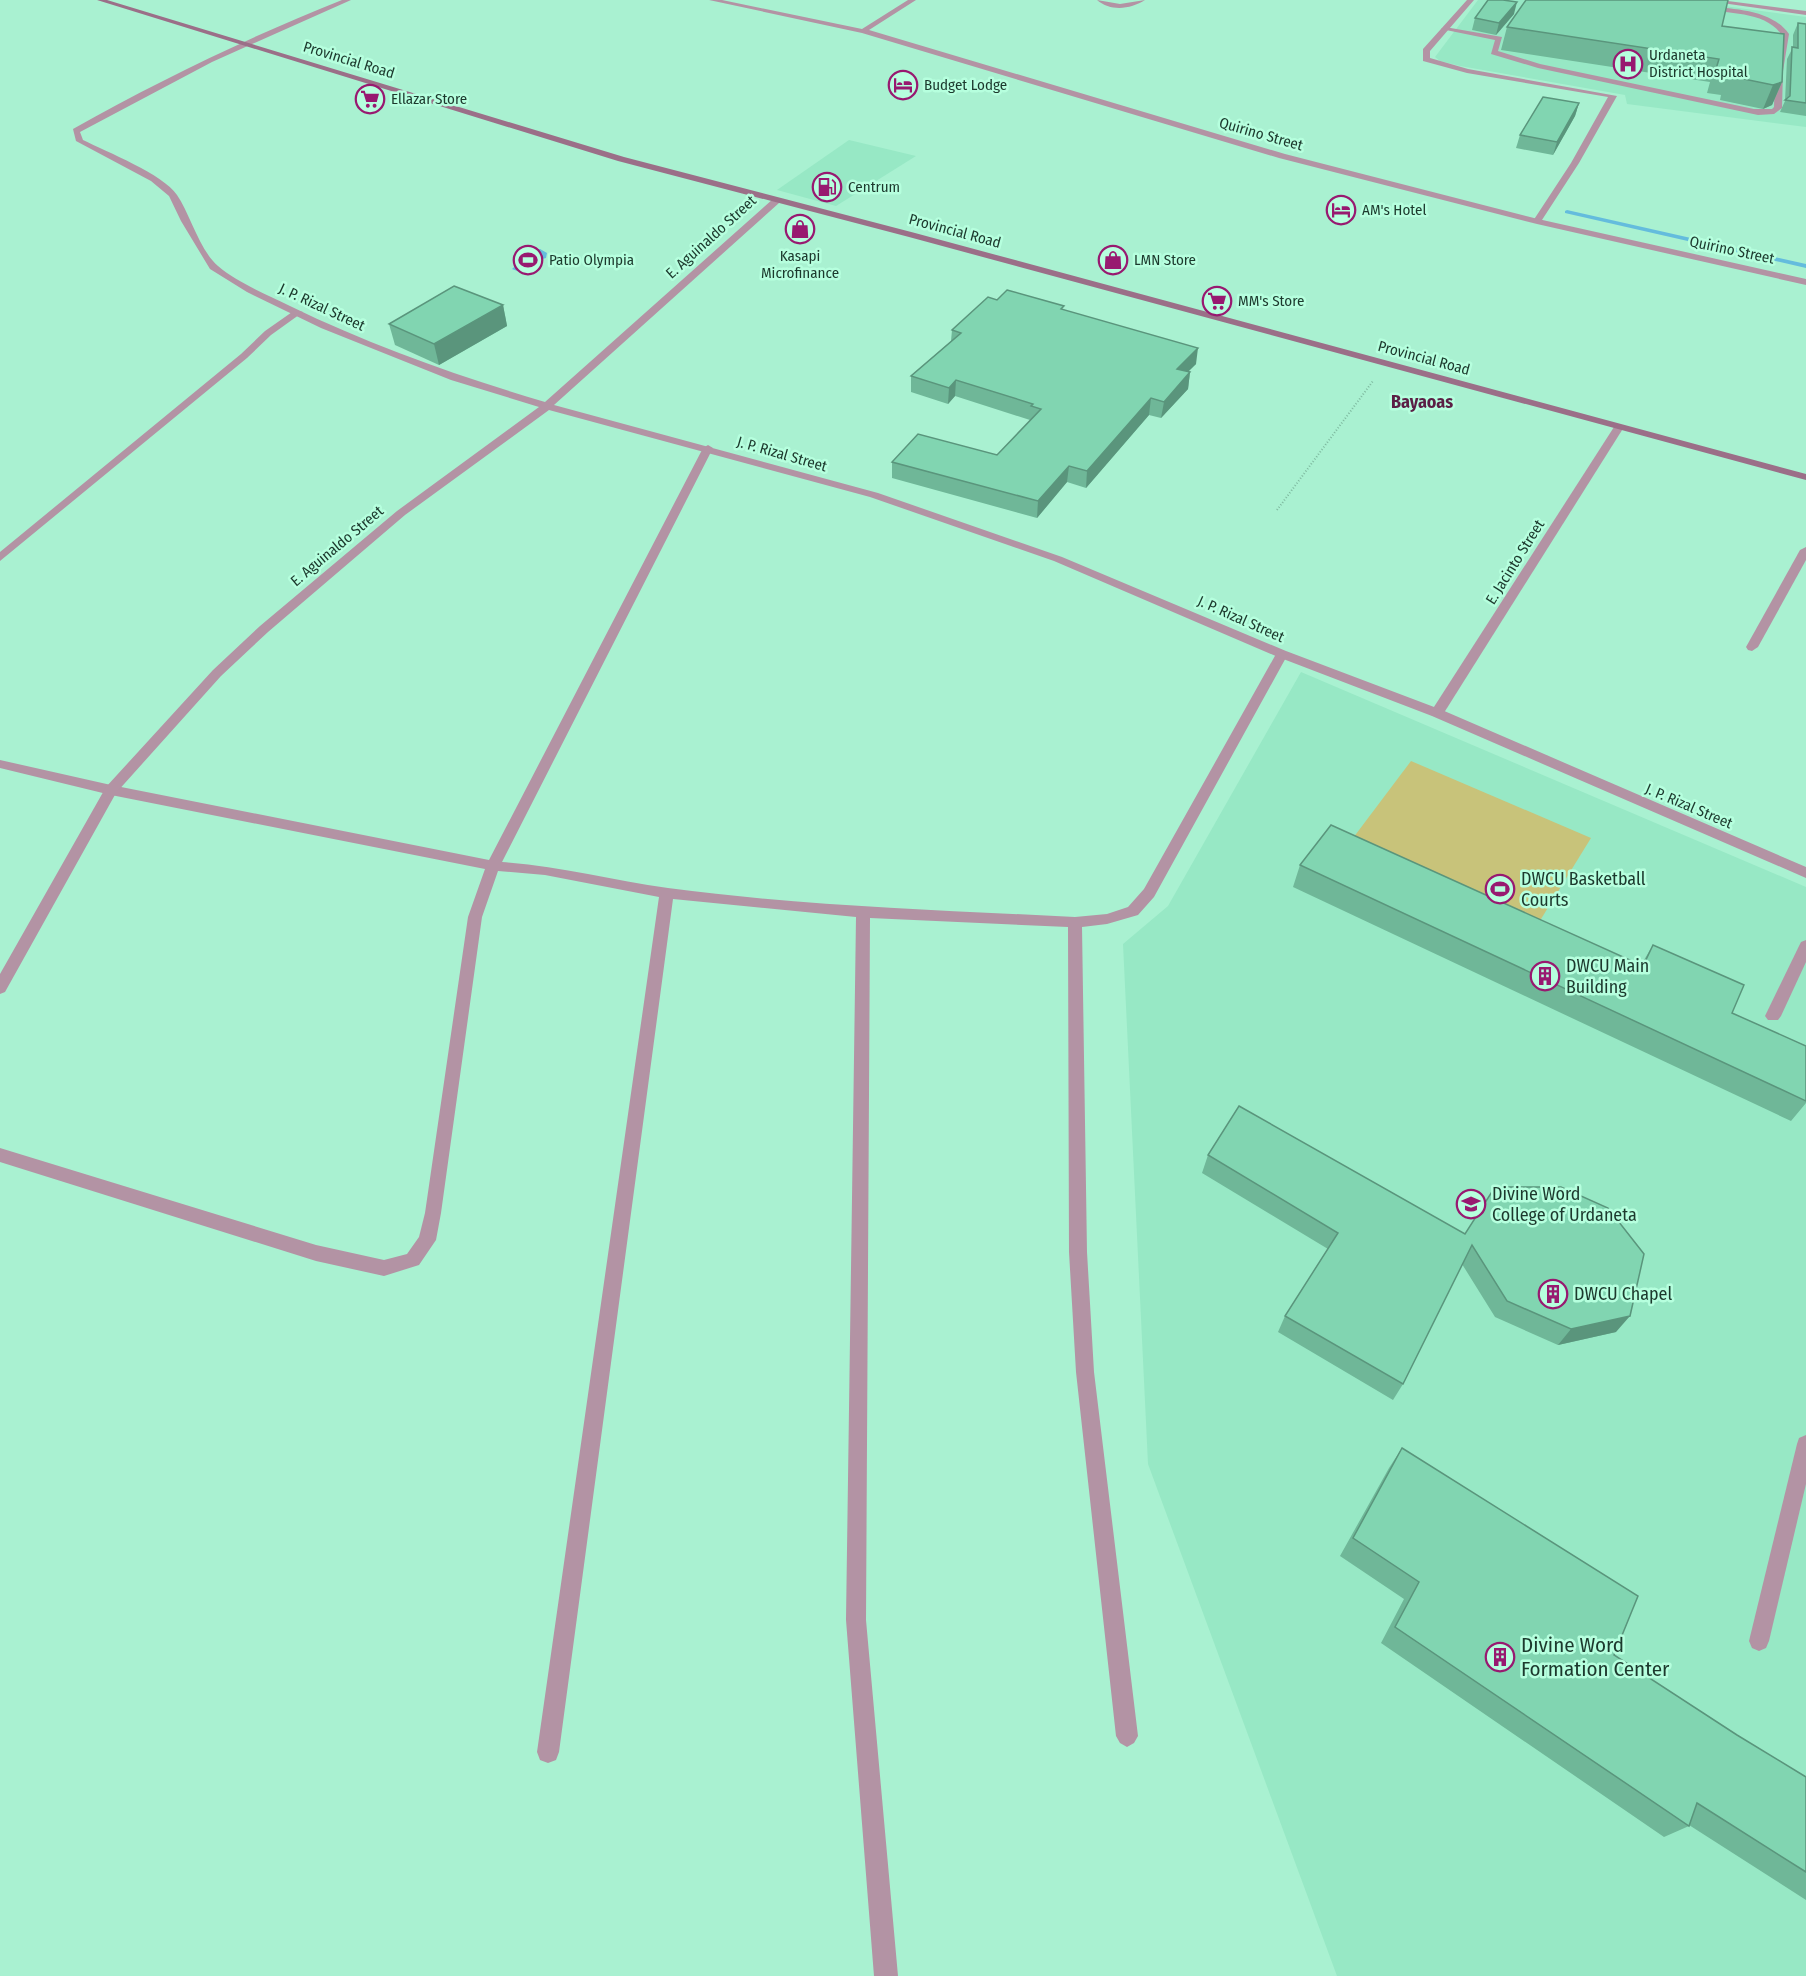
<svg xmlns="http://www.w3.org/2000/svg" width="1806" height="1976" font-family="'Fira Sans Condensed',sans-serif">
	<rect width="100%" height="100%" fill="#a9f1d1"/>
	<g fill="#97e8c5">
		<polygon points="1478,0 1679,0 1806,17 1806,127 1627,104 1625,95 1460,66 1440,61 1435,57"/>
		<polygon points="849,140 916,156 836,206 777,190"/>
		<polygon points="1301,672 1806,887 1806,1976 1337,1976 1148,1464 1123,944 1168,906"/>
	</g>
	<polygon fill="#c8c37a" points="1411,761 1591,838 1533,932 1347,846"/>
	<polygon fill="#64bcdd" points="540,249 547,253 546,258 532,262 526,270 520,272 512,269 523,259 524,254"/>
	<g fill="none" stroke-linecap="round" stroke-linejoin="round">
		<polygon fill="#64bcdd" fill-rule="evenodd" points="1567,210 1806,264 1806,268 1565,213 1565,211"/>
		<polyline stroke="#7eb99f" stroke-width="2" stroke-dasharray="1 2" stroke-linecap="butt" points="1277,510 1373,381"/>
		<g fill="#b393a4" fill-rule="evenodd">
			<path d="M1705,6C1733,9 1771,9 1789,34L1783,71L1782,108L1774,114L1758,115L1538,68L1491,54L1495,40L1441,29L1445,27L1502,37L1498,51L1540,64L1754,109H1772L1774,107L1775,71L1781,34C1765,11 1727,14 1703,9Z"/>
			<polygon points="1806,547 1806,560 1758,647 1752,651 1748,650 1746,647 1800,550"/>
			<polygon points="1806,940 1806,962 1781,1016 1778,1020 1768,1020 1765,1016 1799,946 1801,942"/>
			<polygon points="1806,1435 1806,1484 1769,1641 1766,1648 1759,1651 1752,1648 1749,1641 1797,1444 1799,1438"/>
		</g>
		<g fill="#b393a4" fill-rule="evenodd">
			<path d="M1097,0L1120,4L1145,0C1131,9 1111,12 1097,0Z"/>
			<polygon points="1467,0 1474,0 1430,51 1430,58 1468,69 1617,96 1579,163 1540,223 1533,221 1571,163 1608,97 1467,73 1423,61 1423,49"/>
			<polygon points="1701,0 1720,0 1806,11 1806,15"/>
			<polygon points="295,310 303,312 271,335 247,358 0,561 0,552 241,354 265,331"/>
			<polygon points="1619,424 1624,427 1442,716 1432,716 1431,713 1432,710 1614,427"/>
			<path d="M708,445L713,448L502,862C558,866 612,880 668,888C803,906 939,910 1075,917L1107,914L1128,907L1144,889L1276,654L1282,650L1288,654L1154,897L1138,915L1107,924L1082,927L1087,1252L1094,1372L1138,1736L1134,1743L1127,1747L1120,1743L1116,1736L1076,1372L1069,1252L1068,927L870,918L866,1620L898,1976H874L846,1620L856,917L673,899L559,1752L556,1760L548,1763L540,1760L537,1752L659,897L545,875L498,871L482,917L441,1213L436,1240L419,1265L384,1276L316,1261L0,1162V1148L316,1245L384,1260L407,1254L419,1237L425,1213L468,917L485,869L111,795L0,768V760L111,785L489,860L703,448Z"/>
		</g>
		<g fill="#b393a4" fill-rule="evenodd">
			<path d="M342,0H351L212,62L80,132L83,140C107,152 163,174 177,195C190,214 200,251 218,266C238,283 266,294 290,306C372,346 458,376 545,402L773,199H779V203L554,405L878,493L1062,557L1286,651L1442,710L1806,867V878L1432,716L1278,657L1054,561L870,497L549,410L405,515L268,632L221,676L116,793L5,992L0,994V974L106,787L213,670L260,626L397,511L539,407L451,380L321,328L247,292L210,269L181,221L169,196L151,181L76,141L73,129C160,80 249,37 342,0Z"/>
			<polygon points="709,0 722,0 862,29 908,0 916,0 869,30 1285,154 1538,219 1806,279 1806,285 1537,224 1279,158 862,33"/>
		</g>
		<polygon fill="#9b6f88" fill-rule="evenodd" points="97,0 107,0 624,157 915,233 1806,474 1806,480 909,237 618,161"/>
	</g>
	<g fill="#6fb798">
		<polygon points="1514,14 1496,35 1472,30 1475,18"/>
		<polygon points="1798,23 1806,24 1806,116 1780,112 1785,101 1787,59 1793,47 1793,35"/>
		<polygon points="1722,26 1782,82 1772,105 1763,109 1720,100 1721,95 1707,93 1710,82 1501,50 1507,27"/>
		<polygon points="1579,103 1575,116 1553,155 1516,148 1520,135"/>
		<polygon points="997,300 1064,310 1196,364 1188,372 1190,372 1188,389 1161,418 1149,415 1086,488 1067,482 1037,518 892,478 892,462 997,455 1030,421 1030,420 955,396 948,404 911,392 911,376 951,341 952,330"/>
		<polygon points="503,305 507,326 439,365 395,345 389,324"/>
		<polygon points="1300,865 1641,965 1653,945 1732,1013 1806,1046 1806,1103 1791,1121 1293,887"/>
		<polygon points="1208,1155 1465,1234 1616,1332 1558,1345 1495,1317 1462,1264 1403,1384 1393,1400 1278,1332 1285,1316 1328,1249 1202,1173"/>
		<polygon points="1402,1448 1614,1655 1737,1735 1806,1777 1806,1900 1689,1825 1689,1826 1664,1837 1381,1643 1404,1599 1340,1556 1389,1468"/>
	</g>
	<g fill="#5a957c">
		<polygon points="1517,2 1514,14 1496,35 1499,23"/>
		<polygon points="1782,82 1772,105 1763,109 1773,85"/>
		<polygon points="1579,103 1575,116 1553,155 1557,142"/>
		<polygon points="503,305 507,326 439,365 434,344"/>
		<polygon points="1198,348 1196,364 1174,385 1177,369"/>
		<polygon points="1190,372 1188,389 1161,418 1164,402"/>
		<polygon points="956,380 955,396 948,404 949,388"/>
		<polygon points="1151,398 1149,415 1086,488 1087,471"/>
		<polygon points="1069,466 1067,482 1037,518 1038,501"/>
		<polygon points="1630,1316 1616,1332 1558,1345 1571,1329"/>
	</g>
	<g fill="#81d5b1" stroke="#5a957c" stroke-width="1.5">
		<polygon points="1488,0 1503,0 1517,2 1499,23 1475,18"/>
		<polygon points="1526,0 1728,0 1722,26 1784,34 1782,82 1773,85 1729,76 1730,71 1716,69 1719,59 1507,27"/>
		<polygon points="1798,23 1806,24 1806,103 1785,100 1790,96 1792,47 1798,48"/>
		<polygon points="1543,97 1579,103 1557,142 1520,135"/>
		<polygon points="454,286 503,305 434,344 389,324"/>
		<polygon points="1007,290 1064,306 1061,309 1198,348 1177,369 1190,372 1164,402 1151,398 1087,471 1069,466 1038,501 892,462 918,434 997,455 1041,409 1031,406 1033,404 956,380 949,388 911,376 961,333 952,330 988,297 997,300"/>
		<polygon points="1331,825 1643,966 1653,945 1744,985 1732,1013 1806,1046 1806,1101 1300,865"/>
		<polygon points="1239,1106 1465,1234 1495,1187 1561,1187 1608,1208 1644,1254 1630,1316 1571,1329 1507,1301 1472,1245 1403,1384 1285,1316 1338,1233 1208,1155"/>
		<polygon points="1402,1448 1638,1596 1614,1655 1737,1735 1806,1777 1806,1872 1697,1803 1689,1826 1395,1627 1419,1582 1353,1538"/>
	</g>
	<defs>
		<g id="hospital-ring" transform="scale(1.5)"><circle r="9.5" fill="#b6ffde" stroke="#981970" stroke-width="1.5"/><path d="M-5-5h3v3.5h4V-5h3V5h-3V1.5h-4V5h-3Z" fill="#981970"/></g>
		<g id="hotel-ring" transform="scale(1.5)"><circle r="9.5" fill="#b6ffde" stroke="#981970" stroke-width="1.5"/><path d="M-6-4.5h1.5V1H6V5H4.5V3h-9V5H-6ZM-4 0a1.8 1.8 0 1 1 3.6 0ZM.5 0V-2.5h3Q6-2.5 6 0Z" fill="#981970"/></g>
		<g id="supermarket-ring" transform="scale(1.5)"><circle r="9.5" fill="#b6ffde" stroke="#981970" stroke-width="1.5"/><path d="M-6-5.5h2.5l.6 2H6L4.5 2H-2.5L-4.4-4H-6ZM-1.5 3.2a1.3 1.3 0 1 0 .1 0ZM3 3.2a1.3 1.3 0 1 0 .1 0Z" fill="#981970"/></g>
		<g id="fuel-ring" transform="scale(1.5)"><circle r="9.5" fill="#b6ffde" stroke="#981970" stroke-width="1.5"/><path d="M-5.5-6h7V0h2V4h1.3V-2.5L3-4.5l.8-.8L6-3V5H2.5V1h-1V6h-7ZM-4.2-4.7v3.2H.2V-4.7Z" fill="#981970"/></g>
		<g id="shop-ring" transform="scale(1.5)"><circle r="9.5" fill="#b6ffde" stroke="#981970" stroke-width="1.5"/><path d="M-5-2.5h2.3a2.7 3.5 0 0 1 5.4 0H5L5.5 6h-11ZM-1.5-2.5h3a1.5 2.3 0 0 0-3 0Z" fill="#981970"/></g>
		<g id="stadium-ring" transform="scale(1.5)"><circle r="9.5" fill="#b6ffde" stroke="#981970" stroke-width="1.5"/><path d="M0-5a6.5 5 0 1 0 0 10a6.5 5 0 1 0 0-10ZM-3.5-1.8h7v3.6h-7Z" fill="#981970"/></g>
		<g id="building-ring" transform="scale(1.5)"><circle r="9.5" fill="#b6ffde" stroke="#981970" stroke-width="1.5"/><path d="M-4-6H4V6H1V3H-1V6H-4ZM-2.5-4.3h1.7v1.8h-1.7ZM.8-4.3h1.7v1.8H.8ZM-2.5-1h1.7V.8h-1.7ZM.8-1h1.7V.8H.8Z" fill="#981970"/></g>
		<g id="university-ring" transform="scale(1.5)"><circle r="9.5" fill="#b6ffde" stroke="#981970" stroke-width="1.5"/><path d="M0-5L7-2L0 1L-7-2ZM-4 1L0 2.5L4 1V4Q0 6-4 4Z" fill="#981970"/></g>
	</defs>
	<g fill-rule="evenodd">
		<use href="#hospital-ring" x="1628" y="64"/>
		<use href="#hotel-ring" x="903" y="85"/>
		<use href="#supermarket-ring" x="370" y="99"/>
		<use href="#fuel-ring" x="827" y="187"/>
		<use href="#hotel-ring" x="1341" y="210"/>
		<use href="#shop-ring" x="800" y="229"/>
		<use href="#stadium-ring" x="528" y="260"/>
		<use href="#shop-ring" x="1113" y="260"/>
		<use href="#supermarket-ring" x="1217" y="301"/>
		<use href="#stadium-ring" x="1500" y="889"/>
		<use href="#building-ring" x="1545" y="976"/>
		<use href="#university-ring" x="1471" y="1204"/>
		<use href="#building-ring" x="1553" y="1294"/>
		<use href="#building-ring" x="1500" y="1657"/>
	</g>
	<g text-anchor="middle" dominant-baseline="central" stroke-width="5" stroke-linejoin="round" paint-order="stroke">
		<g font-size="15" fill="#1c392d" stroke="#b6ffde" text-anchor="start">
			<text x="1649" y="55">Urdaneta<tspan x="1649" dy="17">District Hospital</tspan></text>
			<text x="924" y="85">Budget Lodge</text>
			<text x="391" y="99">Ellazar Store</text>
			<text x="848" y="187">Centrum</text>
			<text x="1362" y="210">AM's Hotel</text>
			<text x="800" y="256" text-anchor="middle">Kasapi<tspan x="800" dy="17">Microfinance</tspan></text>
			<text x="549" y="260">Patio Olympia</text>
			<text x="1134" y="260">LMN Store</text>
			<text x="1238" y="301">MM's Store</text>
		</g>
		<g font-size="15" fill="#1c392d" stroke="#b6ffde">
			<text transform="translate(349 60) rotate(17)">Provincial Road</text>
			<text transform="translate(1261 134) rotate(16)">Quirino Street</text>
			<text transform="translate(955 231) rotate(15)">Provincial Road</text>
			<text transform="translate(711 237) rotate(-42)">E. Aguinaldo Street</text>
			<text transform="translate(1732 250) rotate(12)">Quirino Street</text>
			<text transform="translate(322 307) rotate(25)">J. P. Rizal Street</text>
			<text transform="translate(1424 358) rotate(15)">Provincial Road</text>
			<text transform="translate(782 454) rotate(16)">J. P. Rizal Street</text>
			<text transform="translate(337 546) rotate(-40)">E. Aguinaldo Street</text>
			<text transform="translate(1515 562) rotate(-58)">E. Jacinto Street</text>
			<text transform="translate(1241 619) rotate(24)">J. P. Rizal Street</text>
			<text transform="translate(1689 806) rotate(23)">J. P. Rizal Street</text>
		</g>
		<g font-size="18" font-weight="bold" fill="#5b1f45" stroke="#b6ffde">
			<text x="1422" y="402">Bayaoas</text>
		</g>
		<g font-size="18" fill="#1c392d" stroke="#b6ffde" text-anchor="start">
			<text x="1521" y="879">DWCU Basketball<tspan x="1521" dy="21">Courts</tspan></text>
			<text x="1566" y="966">DWCU Main<tspan x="1566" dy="21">Building</tspan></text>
			<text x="1492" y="1194">Divine Word<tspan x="1492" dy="21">College of Urdaneta</tspan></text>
			<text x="1574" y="1294">DWCU Chapel</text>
		</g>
		<g font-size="21" fill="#1c392d" stroke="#b6ffde" text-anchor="start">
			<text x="1521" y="1645">Divine Word<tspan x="1521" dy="24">Formation Center</tspan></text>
		</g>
	</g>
</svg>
